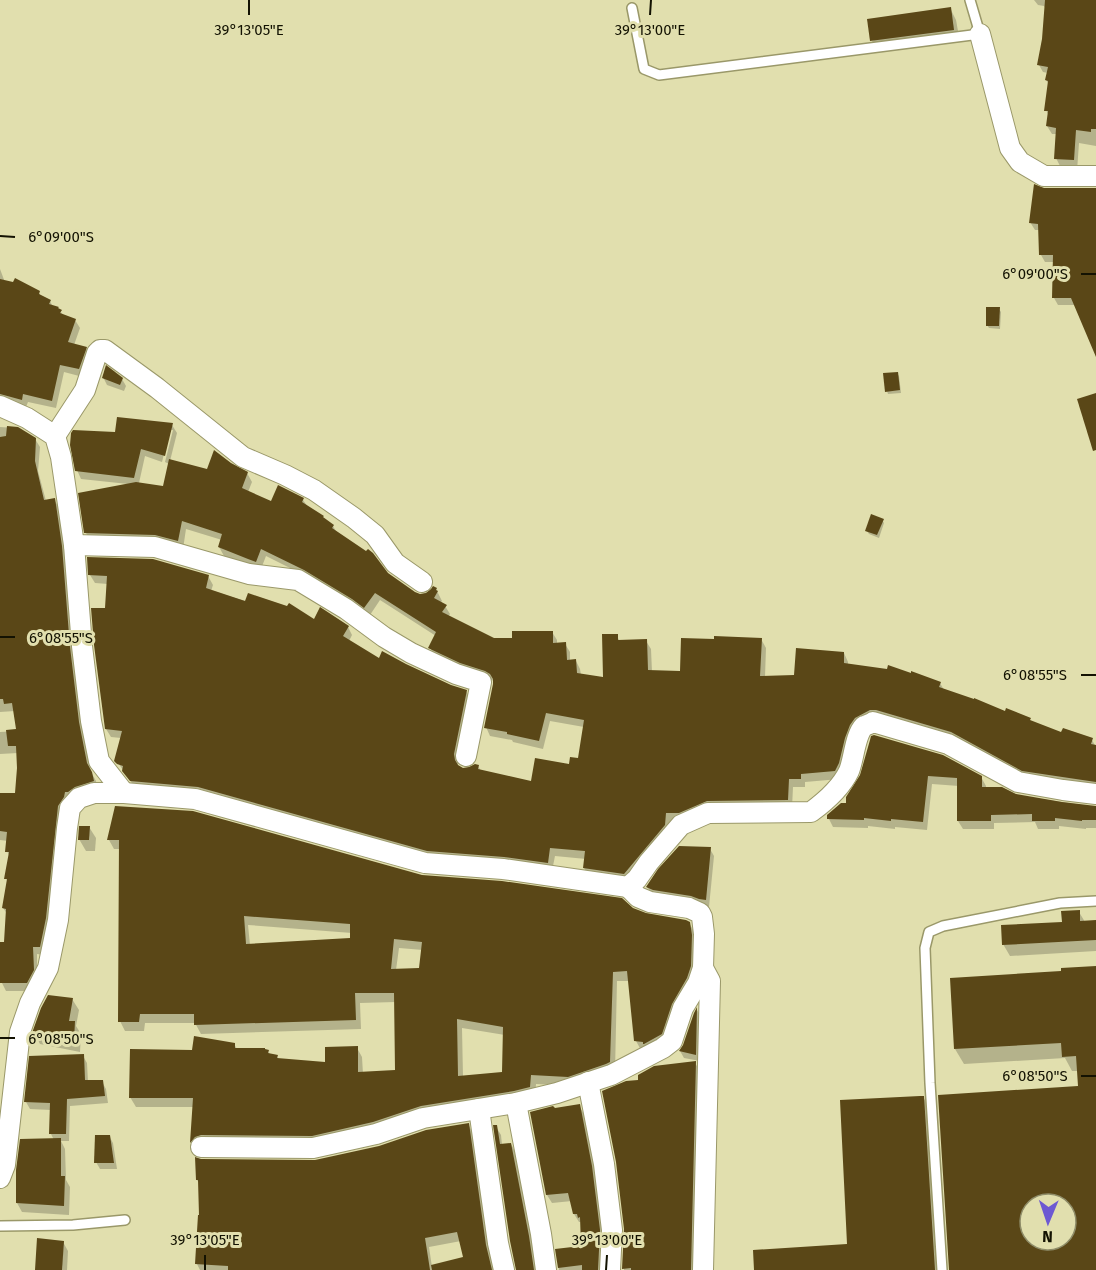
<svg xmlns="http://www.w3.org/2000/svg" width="1096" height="1270" font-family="'Fira Sans',sans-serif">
	<rect width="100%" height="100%" fill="#e1dfae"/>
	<g fill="#0003" fill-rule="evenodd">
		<polygon points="1034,0 1096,0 1096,146 1079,143 1077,171 1067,171 1064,166 1060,166 1056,158 1057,134 1052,134 1047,126 1049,116 1046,110 1049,84 1046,80 1048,73 1043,72 1039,65 1044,39 1046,9 1044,6 1038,5"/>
		<polygon points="950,8 956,20 960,42 878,52 872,41"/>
		<polygon points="1044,189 1096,189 1096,354 1076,305 1058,305 1054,298 1054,262 1045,262 1041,255 1040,230 1035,230 1030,222"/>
		<polygon points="0,269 9,293 39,293 41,296 50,301 53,307 60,311 64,316 75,320 80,328 74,345 86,348 91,356 83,377 64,372 56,408 28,402 26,407 0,402"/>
		<polygon points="999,309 1001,312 1000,329 989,328 987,325"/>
		<polygon points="897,373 899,376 901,393 888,394 887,391"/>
		<polygon points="103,377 122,379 126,386 124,391 107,385"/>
		<path d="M172,425L177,433L170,461L208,471L247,473L252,482L248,492L272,503L303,500L308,507L333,526L337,533L387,574L414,593L420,595L436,589L442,601L441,602L445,606L450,614L448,617L494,639L513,640L552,632L557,640V644H565L570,652V661H576L580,669L581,675L605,679L617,636L620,642L646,641L651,649L652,672L681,673L761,639L766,648L765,677L795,676L844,653L848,662V665L940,683L944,690L1005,712L1030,720L1031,722L1062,734L1092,740L1096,747V789L1028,778L877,718L840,779L805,782V787H793L792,808L684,821H670L669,834L629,882L589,876L584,868L586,859L555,856L552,871L433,859L136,789L116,760L121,738L111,737L106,729V610L108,584L95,583L90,575L208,576L213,585L211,591L314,621L348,627L352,635L349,641L380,660L466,691L471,700L458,764V767L463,769L478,766L481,771L532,783L580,760L584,727L550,721L543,749L513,742L512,740L490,736L486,727L494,681L466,671L435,656L430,648L436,636L380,600L370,615L310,578L266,556L261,569L224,556L219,547L222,540L186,529L183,549L91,541L86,533L128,484L81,479L77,470L117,434ZM170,430H173L165,462L169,464L164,488L139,483L145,456L162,462Z"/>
		<polygon points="0,427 16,428 35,439 40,447 38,471 46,501 54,500 59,507 66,555 74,656 83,732 91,772 96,781 97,788 80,794 44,955 37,954 37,978 31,991 6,991 2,983 1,943 5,943 8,915 3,908 8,883 6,878 10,857 7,851 8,841 0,840 0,794 16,795 18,753 0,754 0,732 18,731 15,711 0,712"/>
		<polygon points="882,520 884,523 879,538 869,534 867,531"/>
		<polygon points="871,740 981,777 986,786 986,789 1015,795 1096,807 1096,828 1086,828 1086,829 1059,826 1059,829 1038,829 1035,822 994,823 994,829 963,829 958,821 959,786 932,784 927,830 895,827 895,829 868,826 868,828 833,827 829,819 847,804 862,776"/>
		<path d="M117,807L422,876L632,909L645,915L689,923L695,933L696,976L667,1043L641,1050L636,1041L629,981H617L615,1072L574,1086L536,1084L535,1097L379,1132L196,1151L191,1143L194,1107H136L130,1097L194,1051L234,1044L237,1049L268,1051L270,1055L277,1056L279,1060L327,1064L357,1048L362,1057L363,1074L396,1071V1002L360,1003L361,1029L201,1034L195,1023H145L144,1031H125L120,1021V849H114L109,840ZM248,925L352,933L351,940L250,945ZM399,948L423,950L421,970H396ZM462,1028L505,1035L504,1074L463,1077Z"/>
		<polygon points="89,827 96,838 95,851 86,851 79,839"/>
		<polygon points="710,849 714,856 709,907 652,894 647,887"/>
		<polygon points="1079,912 1085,922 1096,922 1096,951 1010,956 1003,944 1063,923"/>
		<path d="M1096,967V1270H950L1079,1087L1078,1071H1072L1065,1058L964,1064L955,1049L1063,973ZM1030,1204H1066V1240H1030Z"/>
		<polygon points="72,999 79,1010 76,1026 81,1034 80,1052 40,1044 34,1033"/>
		<polygon points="697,1010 701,1016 700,1061 684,1058 680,1051 685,1046"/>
		<polygon points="83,1056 87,1063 88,1082 102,1082 106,1089 108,1103 70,1106 69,1141 61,1141 65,1149 66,1180 70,1187 69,1215 22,1212 17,1203 54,1140 51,1134 51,1110 30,1109 26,1102"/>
		<polygon points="695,1063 700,1071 695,1270 624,1270 625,1229 640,1081"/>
		<polygon points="923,1097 932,1112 942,1270 755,1270 848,1246"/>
		<polygon points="579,1106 584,1114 596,1176 604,1240 603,1270 559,1270 557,1250 582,1247 581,1222 579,1222 574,1214 572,1201 552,1203 547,1195 554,1110"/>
		<path d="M468,1124L473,1133L490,1255L494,1270H200L197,1264L200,1184L197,1180L316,1161L379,1147ZM461,1241L465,1258L432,1267L429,1247Z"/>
		<polygon points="496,1127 501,1135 502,1145 511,1144 516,1153 537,1270 517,1270"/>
		<polygon points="109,1136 113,1143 117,1169 100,1169 96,1162"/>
		<polygon points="63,1242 68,1251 67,1270 37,1270"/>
	</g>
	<g fill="#5a4717" fill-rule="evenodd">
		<polygon points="1045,0 1096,0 1096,129 1091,129 1091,132 1076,130 1074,160 1054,159 1056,128 1046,126 1048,111 1044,111 1048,81 1045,80 1048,67 1037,65 1042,39"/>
		<polygon points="951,7 954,30 870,41 867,19"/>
		<polygon points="1034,184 1044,188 1096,188 1096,357 1071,298 1052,298 1053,255 1039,255 1038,224 1029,223"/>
		<polygon points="15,278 40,291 39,294 51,300 49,304 59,307 58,308 62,310 60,313 76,319 68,342 87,347 79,369 60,365 52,401 23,394 22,400 0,394 0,279 13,282"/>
		<polygon points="986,307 1000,307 999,326 986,326"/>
		<polygon points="106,365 123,378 120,385 102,378"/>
		<polygon points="898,372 900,390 885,392 883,373"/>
		<polygon points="1096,393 1096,450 1093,451 1077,399"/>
		<polygon points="117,417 173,423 165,456 141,449 134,478 75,471 70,445 71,433 73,430 115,432"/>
		<polygon points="7,426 18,427 36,438 35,461 44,500 55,498 62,546 70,647 79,722 87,763 92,772 94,781 75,787 68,792 65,792 64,797 58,806 46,918 40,947 33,947 34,970 27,983 0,983 0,942 4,942 6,909 2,908 7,879 4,879 9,852 5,852 7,832 0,831 0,793 15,793 17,768 16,746 8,746 6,730 16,729 12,703 4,704 3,699 0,699 0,437 6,436"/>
		<polygon points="214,450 231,463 248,472 242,488 271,501 278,485 304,498 302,502 324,516 323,517 334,525 332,528 366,551 368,549 373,553 388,573 415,592 420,594 426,593 431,589 433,586 437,588 436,590 438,591 434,598 447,605 442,612 494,638 512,638 512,631 553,631 553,643 566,642 567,660 576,659 577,673 603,677 602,634 618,634 618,640 647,639 648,670 680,671 681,638 714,639 714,636 762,638 760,676 794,675 796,648 844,652 844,663 887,669 888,665 911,673 911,671 941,682 939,687 974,699 974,698 1005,711 1006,708 1031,718 1030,720 1061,732 1063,728 1093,738 1091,744 1096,745 1096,782 1022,771 951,732 876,710 870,710 855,718 850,725 845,738 839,763 835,771 801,774 801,779 789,779 788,800 707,801 679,813 666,813 665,825 624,874 583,868 585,851 550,848 548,863 504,857 427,851 198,787 130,781 122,771 123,766 117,764 114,761 122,731 105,729 94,645 91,608 105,608 107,576 88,575 87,557 153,559 209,575 206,588 245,601 248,593 287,606 289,603 314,619 320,607 349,626 343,636 379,658 382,651 406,664 451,685 467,690 454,754 455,760 458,765 463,768 469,767 475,764 479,765 478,769 531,781 535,758 569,764 570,757 578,758 584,720 546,713 539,741 507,734 507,732 484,728 493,684 493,679 490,674 485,671 460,663 428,648 436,632 375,593 364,608 352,599 304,570 261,549 256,562 248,559 218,547 222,534 182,521 178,541 155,535 84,533 78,493 136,482 163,486 169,459 207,469"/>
		<polygon points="871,514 884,519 877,535 865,531"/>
		<polygon points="874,735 943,755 982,776 982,787 1002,787 1016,794 1062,802 1096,806 1096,820 1082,820 1082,821 1055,818 1055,821 1032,821 1032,814 991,815 991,821 957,821 957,778 928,776 923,822 891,819 891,821 864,818 864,820 827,819 827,815 841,803 846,803 846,797 860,775 870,740 871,736"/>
		<path d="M115,806L193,811L422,875L502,881L622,898L633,908L646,913L686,920L690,922L692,935L691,966L687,978L672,1004L662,1034L644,1044H643V1042L634,1041L627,971L613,972L610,1062L606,1064L568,1077L531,1075L530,1087L514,1091L421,1106L373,1122L312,1136L201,1135L195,1137L190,1143L193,1098H129L130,1049L192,1050L194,1036L235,1043V1048H265V1049L269,1050L268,1053L278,1055L277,1058L325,1062V1047L358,1046V1072L395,1070L394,993H355L356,1020L194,1025V1014H140L139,1022H118L119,840H107ZM244,916L350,924V938L246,944ZM394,939L422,942L419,968L391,969ZM457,1019L503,1027L502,1072L458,1076Z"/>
		<polygon points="79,826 90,826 89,840 78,840"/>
		<polygon points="679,846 711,847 706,900 699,899 691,896 653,890 646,887 658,869"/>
		<polygon points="1080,910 1080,921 1096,920 1096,940 1002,945 1001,925 1062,922 1061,911"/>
		<path d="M1096,966V1270H949L938,1095L1078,1086L1076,1056L1062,1057L1061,1043L954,1049L950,978L1061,971V968ZM1030,1204H1066V1240H1030Z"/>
		<polygon points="48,995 73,998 69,1021 75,1021 74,1041 32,1033 41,1008"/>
		<polygon points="697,1007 696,1055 679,1051 683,1045 694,1013"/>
		<polygon points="84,1054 85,1080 103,1080 105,1096 67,1099 66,1134 49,1134 50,1103 24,1102 29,1056"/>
		<polygon points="696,1061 691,1270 631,1270 631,1268 622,1269 624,1229 616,1162 602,1091 626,1081 638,1080 638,1075 654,1066"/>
		<polygon points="920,1096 924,1096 935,1270 754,1270 753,1250 847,1244 840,1100"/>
		<polygon points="580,1104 592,1166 600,1230 598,1270 582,1270 582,1265 558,1268 555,1249 581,1246 580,1217 578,1218 577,1214 573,1214 568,1193 546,1195 530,1112 553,1106 555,1108"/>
		<polygon points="469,1123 486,1245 492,1270 432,1270 431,1265 463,1257 457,1232 425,1238 430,1270 228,1270 228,1266 195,1264 198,1215 199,1215 198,1180 196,1180 195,1157 201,1159 315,1160 379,1146 426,1130"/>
		<polygon points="493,1125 497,1125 500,1144 511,1143 529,1236 534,1270 516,1270 510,1241"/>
		<polygon points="95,1135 110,1135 114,1163 94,1163"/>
		<polygon points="61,1138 61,1176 65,1176 64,1206 16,1203 16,1170 20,1139"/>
		<polygon points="37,1238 64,1241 62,1270 35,1270"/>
	</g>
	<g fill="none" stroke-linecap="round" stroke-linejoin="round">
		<g stroke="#9a9869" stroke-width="12">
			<g id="service">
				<polyline points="632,8 644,69 659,75 980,34 970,0"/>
				<polyline points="0,1226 73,1225 125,1220"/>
				<polyline points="942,1270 930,1083 925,948 929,932 943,926 1060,903 1096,901"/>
			</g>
		</g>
		<g stroke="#9a9869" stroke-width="22">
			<g id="minor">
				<polyline points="980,34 1010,148 1020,162 1044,176 1096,176"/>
				<polyline points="0,406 27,418 55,436 61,457 74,545 82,646 91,721 99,761 124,793"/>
				<polyline points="55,436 85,390 97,353 100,350 105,350 157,388 243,457 285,475 314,490 354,518 375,535 395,563 422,582"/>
				<polyline points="74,545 155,547 249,574 298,580 346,609 384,637 411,653 456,674 481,682 466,756"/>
				<polyline points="703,968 710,981 703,1270"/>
				<polyline points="588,1082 604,1164 612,1230 610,1270"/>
				<polyline points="516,1103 541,1234 546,1270"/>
				<polyline points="479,1109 498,1243 504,1270"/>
				<polyline points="201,1147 313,1148 376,1134 423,1118 516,1103 557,1093 611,1075 663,1048 672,1041 683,1008 698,983 703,968 704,934 702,917 700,913 689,908 650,902 638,897 628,887"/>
				<path d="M0,1178L5,1165L20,1032L30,1003L48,968L58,920L67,828L70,808L79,798L94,793H124L195,799L425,863L503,869L628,887L637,879L649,862L681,825L708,813L811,812C826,801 841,788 849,771C854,759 855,735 864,726C865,726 872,723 873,722L948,744L1018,782L1063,790L1096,794"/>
			</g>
		</g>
		<use href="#service" stroke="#fff" stroke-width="9"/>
		<use href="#minor" stroke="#fff" stroke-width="20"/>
	</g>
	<path fill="none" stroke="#131202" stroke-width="2" d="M249,15V0M650,15L651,0M0,236L15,237M1081,274H1096M0,637H15M1081,675H1096M0,1038H15M1081,1076H1096M205,1270V1255M606,1270L607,1255"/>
	<g font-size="15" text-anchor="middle" fill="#131202" stroke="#e1dfae" stroke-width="6" stroke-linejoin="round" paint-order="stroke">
		<text x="249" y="35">39°13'05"E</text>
		<text x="650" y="35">39°13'00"E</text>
		<text x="61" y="242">6°09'00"S</text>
		<text x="1035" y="279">6°09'00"S</text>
		<text x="61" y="643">6°08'55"S</text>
		<text x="1035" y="680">6°08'55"S</text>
		<text x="61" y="1044">6°08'50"S</text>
		<text x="1035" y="1081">6°08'50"S</text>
		<text x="205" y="1245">39°13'05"E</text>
		<text x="607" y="1245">39°13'00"E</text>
	</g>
	<g transform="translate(1048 1222) rotate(182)"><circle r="28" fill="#e1dfae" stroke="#8f8d69" stroke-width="1.5"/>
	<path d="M0-4.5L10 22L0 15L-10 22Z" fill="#6d59d2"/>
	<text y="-9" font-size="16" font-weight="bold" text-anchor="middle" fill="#131202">N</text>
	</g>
</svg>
